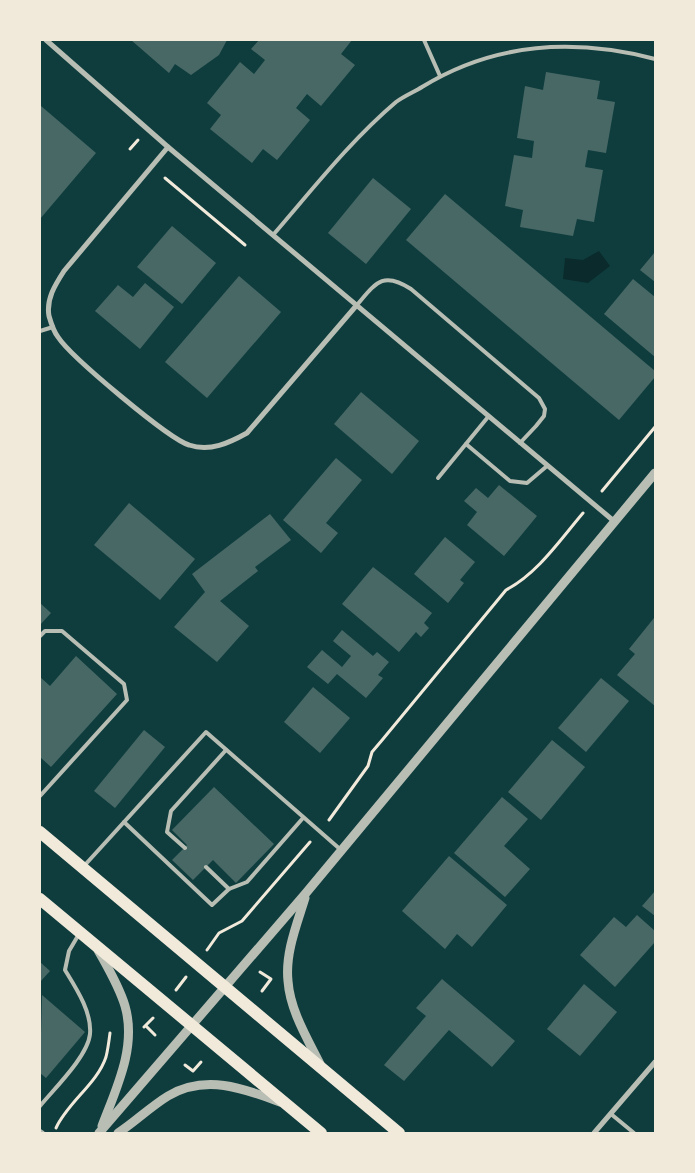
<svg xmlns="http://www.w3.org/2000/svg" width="695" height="1173" font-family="'Golos Text',sans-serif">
	<rect width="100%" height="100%" fill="#0f3d3e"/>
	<polygon fill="#0a2a2b" points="599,251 610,266 588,283 563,279 565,258 583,260"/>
	<g fill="#486865">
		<polygon points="131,40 227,40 219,55 191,75 175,64 169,73"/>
		<polygon points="259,40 352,40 341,54 355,65 321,106 307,94 296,108 310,120 277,160 263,149 252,163 210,129 221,115 207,103 240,62 254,74 265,60 251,49"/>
		<polygon points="546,72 600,81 597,99 615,102 606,153 588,150 585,167 603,170 594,222 577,219 573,236 520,227 523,210 505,206 514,155 532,158 534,141 517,138 525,86 543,90"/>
		<polygon points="41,106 96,153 40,219 40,107"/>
		<polygon points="373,178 411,209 366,264 328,233"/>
		<polygon points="445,194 655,371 655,377 619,420 406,240"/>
		<polygon points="172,226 216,263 182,304 137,267"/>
		<polygon points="655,252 655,282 640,270"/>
		<polygon points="239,276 281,312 207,398 165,362"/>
		<polygon points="633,279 655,297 655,357 604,314"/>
		<polygon points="145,283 174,307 140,349 95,311 118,285 133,297"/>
		<polygon points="361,392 419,441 392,474 334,424"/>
		<polygon points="336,458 362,480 326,523 338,533 321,553 283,520"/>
		<polygon points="499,485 537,516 504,556 467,525 477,512 464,501 476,488 488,498"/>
		<polygon points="129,503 195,559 160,600 94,545"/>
		<polygon points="270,514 291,540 255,567 258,571 220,601 249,626 217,662 174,627 205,592 192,574"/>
		<polygon points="445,537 475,562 460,580 464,583 448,603 414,574"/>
		<polygon points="373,567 432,613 424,623 429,628 421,637 416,632 399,652 342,604"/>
		<polygon points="40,603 51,613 40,625"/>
		<polygon points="654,618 655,619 655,706 617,675 635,654 629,649"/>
		<polygon points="342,630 373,656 377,652 389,662 378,675 383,678 366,698 337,674 328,684 307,667 322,650 342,667 351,656 333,641"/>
		<polygon points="76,656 117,694 51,767 40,757 40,677 50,686"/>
		<polygon points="601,678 629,701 586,752 558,728"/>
		<polygon points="313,687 350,718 320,753 284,722"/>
		<polygon points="144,730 165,747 115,808 94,791"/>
		<polygon points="552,740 585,767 541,820 508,792"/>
		<polygon points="214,787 274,844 236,883 213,860 193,880 172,860 187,845 172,830"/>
		<polygon points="502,797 528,819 504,846 530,869 505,897 454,853"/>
		<polygon points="449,856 507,905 472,947 457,934 445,949 402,911"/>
		<polygon points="655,891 655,916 642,906"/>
		<polygon points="637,915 655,931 655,942 615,987 580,955 614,917 626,927"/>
		<polygon points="40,962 50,971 40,982"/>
		<polygon points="442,979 515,1041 492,1067 449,1030 404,1081 384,1065 426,1016 416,1008"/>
		<polygon points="584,984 617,1012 580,1056 547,1029"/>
		<polygon points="42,995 85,1032 46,1078 40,1073"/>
	</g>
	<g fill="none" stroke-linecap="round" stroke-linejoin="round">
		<g stroke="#f1e9da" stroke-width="3">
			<polyline points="130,149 138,140"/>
			<polyline points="165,178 245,245"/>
			<polyline points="602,491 655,427"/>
			<path d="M329,820L368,766L372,752L383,739L506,590C538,573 560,540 583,513"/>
			<polyline points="207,950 219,933 242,921 310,842"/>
			<polyline points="260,972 271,979 262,991"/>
			<polyline points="176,990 186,977"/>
			<polyline points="146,1026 155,1035"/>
			<polyline points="144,1027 153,1018"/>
			<polyline points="185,1065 193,1071 201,1062"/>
			<path d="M56,1128C68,1102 97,1084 106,1057C108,1049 109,1041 110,1033"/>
		</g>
		<g stroke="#b8beb3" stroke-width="4">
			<polyline points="424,40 440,76"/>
			<path d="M273,235C312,190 350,141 396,102C404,96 414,92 422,87C495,42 574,38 655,59"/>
			<path d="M356,306C375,284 382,270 411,289L539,398L545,409L544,416L536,426L520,443"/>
			<polyline points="40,331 53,327"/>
			<polyline points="466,444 510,481 527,483 547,466"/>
			<polyline points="438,478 488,417"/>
			<polyline points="40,636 45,631 62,631 124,684 127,700 40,796"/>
			<polyline points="124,822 212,905 229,889"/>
			<polyline points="185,848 167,832 171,811 226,750"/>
			<polyline points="84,866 206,732 341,850"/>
			<polyline points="206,867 229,889 247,882 303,818"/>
			<path d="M40,1106C54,1089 88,1056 90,1034C92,1012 76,988 65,970L69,951L79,934"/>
			<polyline points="611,1114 634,1133"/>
			<polyline points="40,1131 43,1133"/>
		</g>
		<g stroke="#b8beb3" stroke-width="5">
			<polyline points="46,40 168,147 615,522"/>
			<path d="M168,147L64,271C55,285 46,299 49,316C51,323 54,332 58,337C71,357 169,439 189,445C210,452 229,443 247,433L356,306"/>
			<polyline points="594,1133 655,1062"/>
		</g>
		<g stroke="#b8beb3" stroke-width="9">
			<path d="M305,898C297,924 285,953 288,981C290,1010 307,1038 320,1064"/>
			<path d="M98,950C108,968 119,986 125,1006C137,1047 116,1089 102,1126"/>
			<polyline points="99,1133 306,893 655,473"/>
			<path d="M118,1133C135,1122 150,1107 168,1096C205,1074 243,1088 280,1102"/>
		</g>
		<g stroke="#f1e9da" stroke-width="12">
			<polyline points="40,832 399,1133"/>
			<polyline points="40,899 321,1133"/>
		</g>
	</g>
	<rect width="695" height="1173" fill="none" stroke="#f1e9da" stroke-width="82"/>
</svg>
